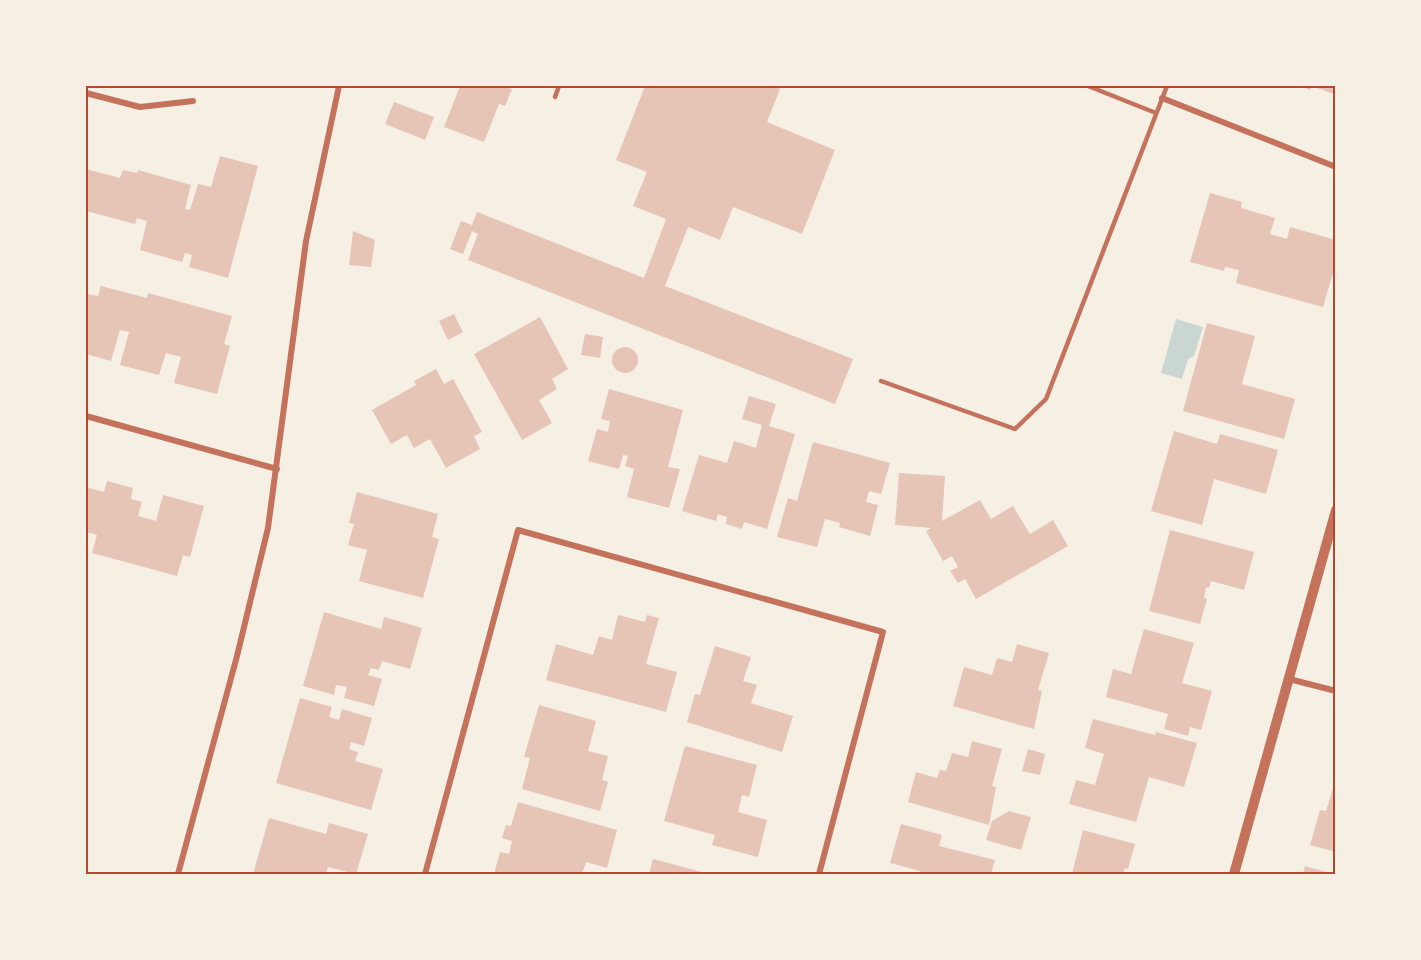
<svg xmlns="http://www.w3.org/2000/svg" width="1421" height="960" font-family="'Work Sans',sans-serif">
	<rect width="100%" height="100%" fill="#f6efe4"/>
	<polygon fill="#c9d6d2" points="1176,319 1203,327 1194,356 1188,359 1182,379 1161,373"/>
	<g fill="#e6c5b7">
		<polygon points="460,86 502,86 512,89 505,106 499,104 484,142 444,127"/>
		<polygon points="645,86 680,88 681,86 771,86 780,89 767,122 835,150 802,234 733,207 720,240 688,227 665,286 853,359 835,404 468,260 478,234 472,231 463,254 450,249 461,221 472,225 477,212 644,278 666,219 633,206 647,172 616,160"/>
		<polygon points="1300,86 1336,86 1336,95 1312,86 1310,90"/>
		<polygon points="394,102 434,117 425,140 385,124"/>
		<polygon points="220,156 258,166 228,278 189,267 192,255 185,253 182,262 140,250 147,221 137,218 135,224 86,211 86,169 120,178 123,170 137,173 138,170 191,185 185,209 190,210 198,184 211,187"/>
		<polygon points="1210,193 1242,202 1241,208 1275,218 1270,234 1287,239 1290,227 1336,240 1336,263 1323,307 1236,283 1239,270 1225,267 1224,271 1190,262"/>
		<polygon points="353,231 375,240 371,267 349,265"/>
		<polygon points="101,286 147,298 148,293 232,316 224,344 230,346 217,394 174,383 181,357 166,353 159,375 120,365 129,332 120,330 111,361 86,354 86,302 88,294 98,296"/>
		<polygon points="454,314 463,332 448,340 439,321"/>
		<polygon points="540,317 568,369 552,379 557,389 539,400 552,423 522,440 474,354"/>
		<polygon points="1207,323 1255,336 1242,384 1295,399 1284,439 1183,411"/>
		<polygon points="585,334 603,337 600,358 581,355"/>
		<circle cx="625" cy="360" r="13"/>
		<polygon points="436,369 444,384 453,379 482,432 474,436 480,449 446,468 430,439 414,448 407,435 391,444 372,410 416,385 414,381"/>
		<polygon points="609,389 683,410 668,467 680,469 669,508 627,497 634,469 625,466 628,456 623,455 619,469 588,461 597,429 608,432 610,421 601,419"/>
		<polygon points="749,396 776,404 769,426 795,434 767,529 744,522 742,529 726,524 727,517 718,514 716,521 682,511 699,455 727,463 734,441 756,448 762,425 742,419"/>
		<polygon points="1174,431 1217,444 1220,434 1278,450 1266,494 1214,479 1202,525 1151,511"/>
		<polygon points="813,442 890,463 881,494 869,491 866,502 878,505 870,536 839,527 840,523 825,519 817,547 777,537 788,498 797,501"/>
		<polygon points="899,473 945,476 942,521 980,500 991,519 1013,506 1030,534 1053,520 1068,546 976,599 965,579 958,583 950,571 958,567 952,556 943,561 926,531 931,528 895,525"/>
		<polygon points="107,481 133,488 131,499 142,502 138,516 156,521 163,495 204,506 190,557 183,555 177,576 92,553 97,535 86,532 86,487 104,492"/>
		<polygon points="357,492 438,514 432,537 439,539 423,598 359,581 367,550 348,545 354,524 349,523"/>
		<polygon points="1170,530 1254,552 1244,590 1211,581 1209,588 1206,587 1204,598 1207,599 1200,624 1149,611"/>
		<polygon points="324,612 381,629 384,617 422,628 410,669 382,661 379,670 371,668 368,675 382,679 374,706 344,698 347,687 336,685 334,695 303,686"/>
		<polygon points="618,615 645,622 647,615 659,618 646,664 677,672 666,712 546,680 556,644 593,655 599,636 612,640"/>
		<polygon points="1144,629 1194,643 1182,683 1212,691 1201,730 1190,727 1188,736 1164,729 1168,714 1106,697 1113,669 1131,674"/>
		<polygon points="1017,644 1049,653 1038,690 1042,691 1034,729 953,706 964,667 992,675 997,658 1012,662"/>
		<polygon points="715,646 751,657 743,681 757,685 751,703 793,716 782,752 687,722 695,694 700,695"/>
		<polygon points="300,698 332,707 329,717 339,720 342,709 372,718 364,746 351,742 349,749 358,752 355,761 383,769 371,810 276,783"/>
		<polygon points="539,705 596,721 588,751 608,756 602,780 608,782 600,811 522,789 530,758 524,757"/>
		<polygon points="1093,719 1155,735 1156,732 1197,743 1184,787 1149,777 1136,822 1069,804 1076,780 1095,785 1104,754 1085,748"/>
		<polygon points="972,741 1002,749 992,786 996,787 989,825 908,802 916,772 937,778 940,770 946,771 952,753 968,757"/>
		<polygon points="685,746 757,765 749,797 742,795 738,812 767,820 758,857 712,845 715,835 664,821"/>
		<polygon points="1028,749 1045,754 1040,775 1022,771"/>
		<polygon points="1336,778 1336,852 1310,845 1320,810 1326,811"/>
		<polygon points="518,802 617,830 607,868 586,862 582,874 562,872 561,874 494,874 500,852 509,854 512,841 502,838 506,825 511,826"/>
		<polygon points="1009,811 1031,817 1021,850 986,840 992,821"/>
		<polygon points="269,818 326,834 329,823 368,834 356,874 328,867 326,874 253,874"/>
		<polygon points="901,824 942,835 939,846 995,860 991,874 919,874 920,871 890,863"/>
		<polygon points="1083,830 1135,844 1128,869 1125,868 1123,874 1072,874"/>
		<polygon points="653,859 709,874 649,874"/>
		<polygon points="1305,866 1333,874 1303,874"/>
	</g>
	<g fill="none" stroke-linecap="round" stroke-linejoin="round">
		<g stroke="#c5725c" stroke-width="4.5">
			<polyline points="1088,86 1156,113"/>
			<polyline points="555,97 559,86"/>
			<polyline points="881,381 1015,429 1046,399 1167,86"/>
		</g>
		<g stroke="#c5725c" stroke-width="6">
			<polyline points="86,93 140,107 193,101"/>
			<polyline points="1162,98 1336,167"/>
			<polyline points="86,416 277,469"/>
			<polyline points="1289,679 1336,691"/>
			<polyline points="178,874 237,656 268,528 306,241 339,86"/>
			<polyline points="425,874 518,530 883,632 819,874"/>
		</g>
		<polyline stroke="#c5725c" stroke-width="10" points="1234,874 1336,510"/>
	</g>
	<rect width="1421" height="960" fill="none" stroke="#f6efe4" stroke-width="174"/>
	<rect x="87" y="87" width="1247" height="786" fill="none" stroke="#b5482f" stroke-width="2"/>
</svg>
